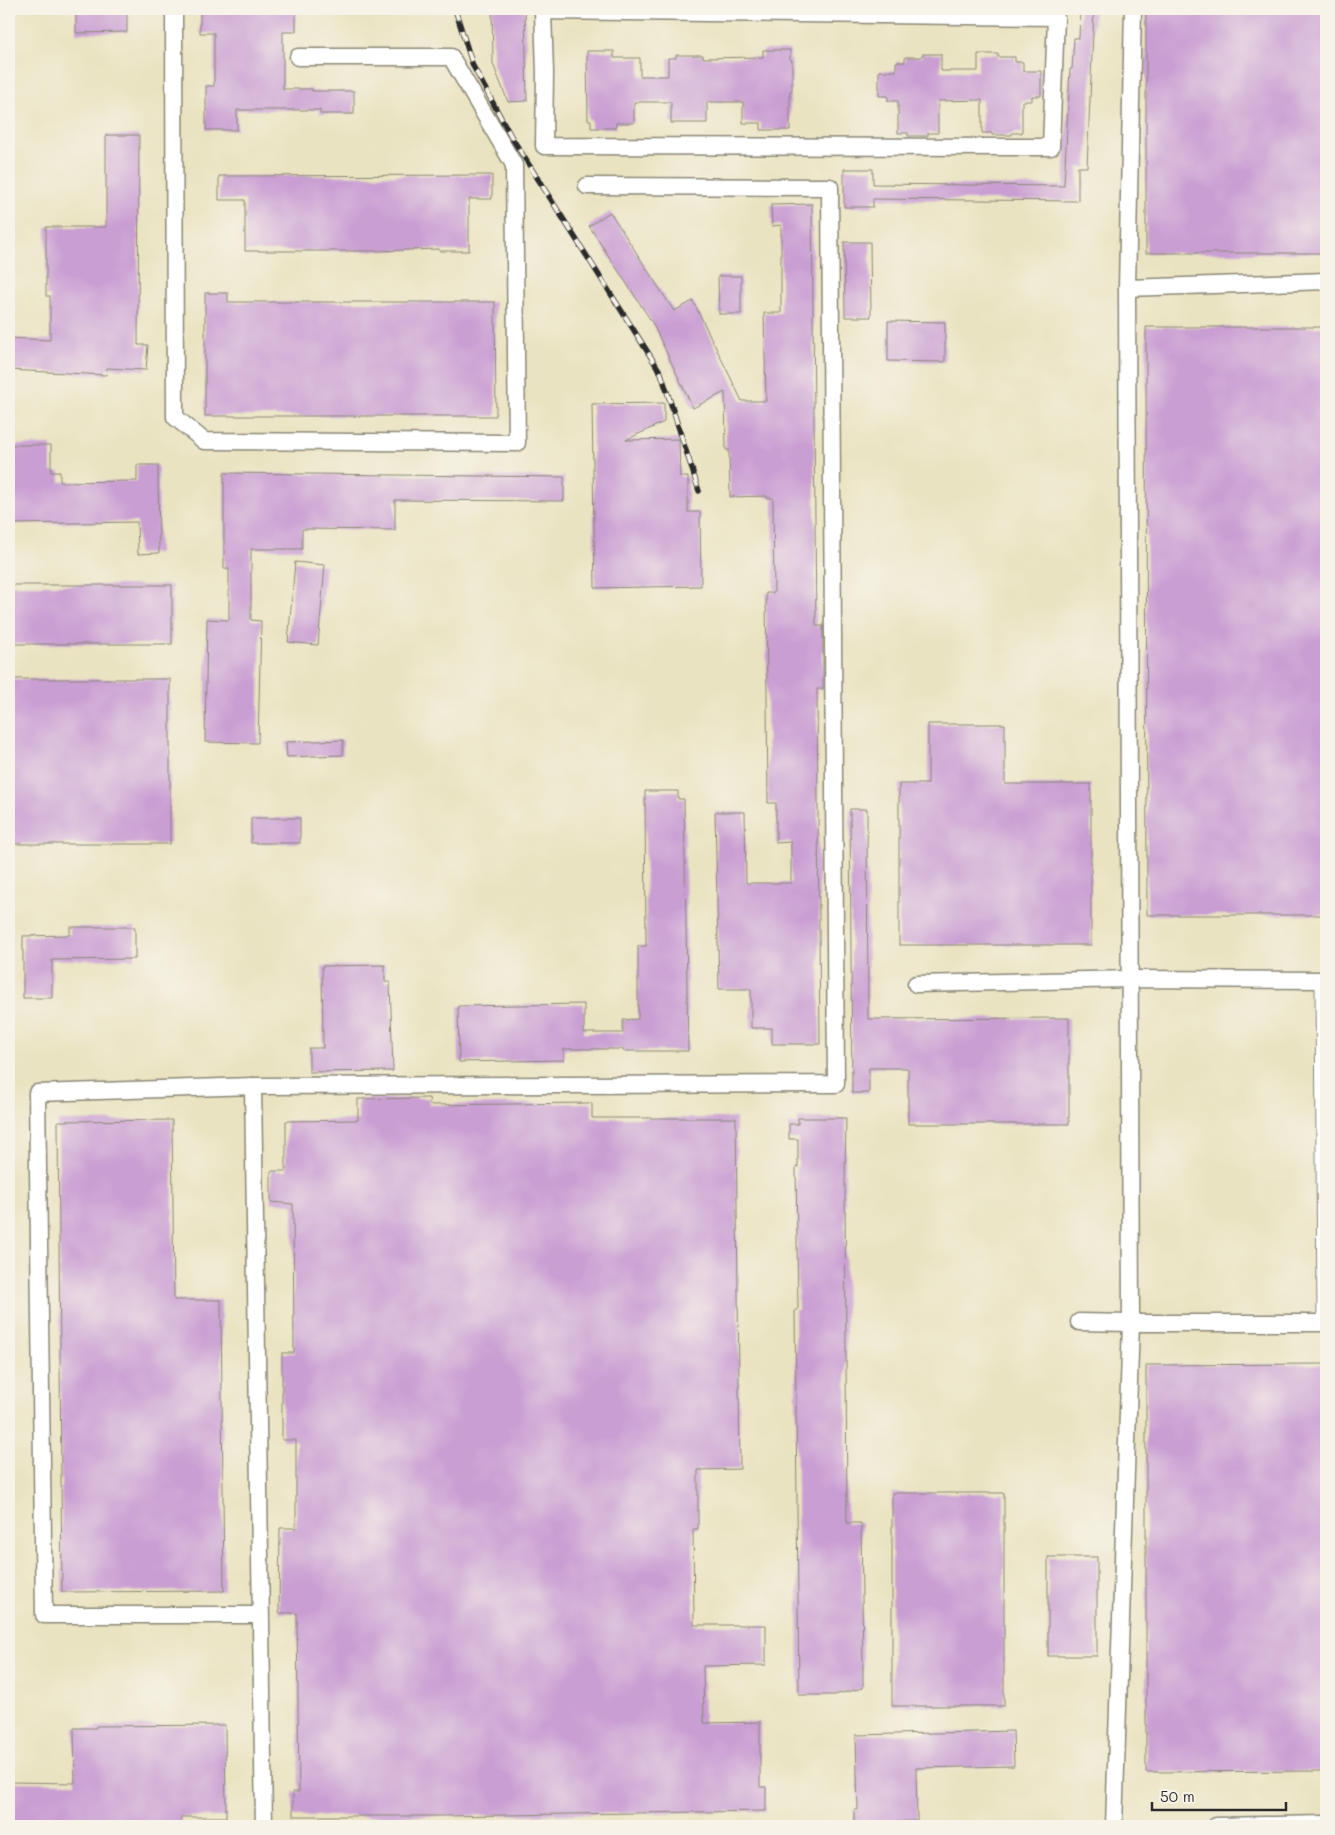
<svg xmlns="http://www.w3.org/2000/svg" width="1335" height="1835" font-family="Mali,sans-serif">
	<rect width="100%" height="100%" fill="#f7f3e8"/>
	<filter id="ink" filterUnits="userSpaceOnUse"><feTurbulence type="fractalNoise" baseFrequency=".02" numOctaves="2"/><feDisplacementMap in="SourceGraphic" scale="10" xChannelSelector="R" yChannelSelector="G"/><feConvolveMatrix kernelMatrix="1 2 1 2 8 2 1 2 1" color-interpolation-filters="sRGB"/></filter>
	<filter id="wash" filterUnits="userSpaceOnUse"><feTurbulence type="fractalNoise" baseFrequency=".0096" numOctaves="4" result="noise"/><feDisplacementMap in="SourceGraphic" scale="20" xChannelSelector="R" yChannelSelector="G"/><feGaussianBlur stdDeviation="1.12" result="paint"/><feColorMatrix in="noise" values="0 0 0 0 0 0 0 0 0 0 0 0 0 0 0 0 0 1.4 0 .05"/><feComposite in="paint" operator="in"/></filter>
	<g filter="url(#wash)">
		<rect width="100%" height="100%" fill="#eae3c1"/>
		<g id="blocks">
			<g fill="#c99ed3">
				<polygon points="76,9 127,9 127,32 76,33"/>
				<polygon points="200,9 296,9 296,32 283,32 283,89 312,89 312,91 354,91 354,114 320,114 320,110 237,110 237,130 206,130 206,86 214,86 214,33 200,33"/>
				<polygon points="492,9 525,9 527,101 508,102 493,64"/>
				<polygon points="1080,9 1094,9 1087,167 1078,167 1078,201 873,199 873,207 844,207 844,169 873,169 873,184 1064,186 1070,69 1072,69 1074,38 1079,38"/>
				<rect x="1146" y="11" width="180" height="242"/>
				<polygon points="763,50 790,50 790,60 792,60 792,91 790,91 790,130 761,130 761,123 743,123 743,102 707,102 707,123 671,123 671,102 634,102 634,123 616,123 616,128 591,128 591,120 588,120 587,51 614,51 614,58 640,58 640,76 668,76 668,58 676,58 676,55 703,55 703,58 763,57"/>
				<polygon points="922,54 941,54 941,71 978,71 978,54 998,54 998,57 1015,57 1015,62 1023,62 1023,71 1041,71 1041,96 1032,96 1032,101 1022,101 1022,133 1012,133 1012,135 992,135 992,133 982,133 982,100 938,101 938,133 928,133 928,136 908,136 908,133 898,133 898,101 888,101 888,96 879,96 879,71 896,71 896,62 905,62 905,57 922,57"/>
				<polygon points="106,135 139,135 138,345 148,345 146,370 107,368 106,375 9,370 9,338 50,340 50,296 46,296 46,227 106,227"/>
				<polygon points="492,175 492,199 469,199 469,251 439,251 439,249 376,251 245,251 245,200 219,200 219,176"/>
				<polygon points="812,204 816,626 823,626 823,689 817,689 820,1044 772,1044 772,1028 751,1028 751,989 719,989 715,812 745,812 746,883 791,883 791,842 776,843 776,803 768,803 766,593 774,593 773,498 767,498 767,496 730,497 729,450 726,450 725,392 693,408 652,322 589,226 610,212 674,311 693,301 742,401 766,401 764,313 781,313 781,225 772,226 771,205"/>
				<polygon points="844,242 870,242 871,317 845,317"/>
				<polygon points="718,276 741,276 741,314 719,314"/>
				<polygon points="205,293 228,293 228,302 495,302 496,416 205,416"/>
				<polygon points="888,321 945,322 945,362 888,361"/>
				<polygon points="1146,327 1326,327 1326,915 1147,915"/>
				<polygon points="664,403 664,422 626,440 679,439 680,477 688,477 688,512 700,512 701,586 595,588 592,404"/>
				<polygon points="9,445 51,445 51,472 60,472 60,482 137,481 137,465 158,465 159,553 138,554 137,522 9,524"/>
				<polygon points="224,473 564,477 564,501 395,500 395,530 302,529 302,549 251,549 251,620 261,621 258,743 205,742 207,619 229,620 229,569 224,569"/>
				<polygon points="295,562 325,565 318,645 288,642"/>
				<rect x="9" y="585" width="163" height="59"/>
				<rect x="9" y="679" width="161" height="165"/>
				<polygon points="928,724 1005,724 1005,784 1091,784 1091,945 899,945 899,784 928,784"/>
				<polygon points="343,740 343,755 287,757 286,742"/>
				<polygon points="645,791 678,791 678,799 684,799 688,1051 623,1051 623,1049 564,1049 564,1060 459,1062 458,1006 584,1004 584,1033 623,1033 623,1020 638,1019 638,946 646,946"/>
				<polygon points="850,809 867,809 868,1019 1069,1018 1069,1124 908,1124 908,1068 869,1068 869,1093 852,1093"/>
				<rect x="251" y="818" width="49" height="25"/>
				<polygon points="70,927 135,927 135,959 52,960 52,998 23,998 23,936 70,935"/>
				<polygon points="385,965 385,982 390,982 393,1071 309,1072 309,1048 323,1048 322,966"/>
				<polygon points="429,1098 430,1105 592,1103 592,1118 736,1118 740,1469 698,1470 698,1529 693,1529 694,1625 766,1625 766,1665 703,1666 704,1723 760,1722 760,1787 766,1787 766,1811 440,1816 293,1816 293,1792 299,1792 297,1613 279,1613 280,1528 296,1528 296,1440 282,1440 282,1353 294,1353 293,1204 271,1202 271,1171 286,1171 286,1121 358,1120 358,1099"/>
				<polygon points="798,1118 846,1118 845,1180 847,1523 861,1523 863,1669 863,1688 834,1695 799,1695 795,1310 798,1310 796,1167 798,1167 798,1139 789,1139 789,1124 798,1124"/>
				<polygon points="172,1120 174,1300 221,1300 224,1591 62,1592 58,1121"/>
				<polygon points="1326,1364 1326,1771 1146,1772 1146,1365"/>
				<rect x="892" y="1493" width="112" height="213"/>
				<rect x="1048" y="1557" width="49" height="99"/>
				<polygon points="225,1725 226,1817 181,1817 181,1826 9,1826 9,1782 75,1783 74,1728 96,1728 96,1726"/>
				<polygon points="1013,1731 1014,1766 916,1768 917,1821 871,1823 871,1826 854,1826 854,1810 858,1810 856,1735"/>
			</g>
		</g>
	</g>
	<g filter="url(#ink)">
		<use href="#blocks" fill-opacity="0" stroke="#8a8776" stroke-width="1"/>
		<g fill="none" stroke-linecap="round" stroke-linejoin="round">
			<g stroke="#8a8776" stroke-width="11">
				<polyline id="lane" points="1320,980 1322,1323"/>
			</g>
			<g stroke="#8a8776" stroke-width="19">
				<g id="street">
					<polyline points="174,9 175,417 204,441 517,443 514,165 451,57 298,57"/>
					<polyline points="543,11 545,73 544,146 1051,147 1056,17 543,11 543,9"/>
					<polyline points="1127,288 1326,281"/>
					<polyline points="916,984 1130,979 1326,980"/>
					<polyline points="253,1086 836,1084 830,187 587,186"/>
					<polyline points="1079,1322 1131,1323 1326,1323"/>
					<polyline points="261,1615 44,1615 37,1093 253,1086 264,1826"/>
					<polyline points="1114,1826 1131,1323 1127,288 1133,9"/>
					<polyline points="1216,1826 1326,1824"/>
				</g>
			</g>
			<use href="#lane" stroke="#fff" stroke-width="9"/>
			<use href="#street" stroke="#fff" stroke-width="16"/>
			<g stroke="#2b2b2b" stroke-width="5.5">
				<polyline id="rail" points="455,9 473,66 512,138 661,373 699,491"/>
			</g>
			<use href="#rail" stroke="#f7f3e8" stroke-width="4" stroke-dasharray="11" stroke-linecap="butt"/>
		</g>
	</g>
	<rect width="1335" height="1835" fill="none" stroke="#f7f3e8" stroke-width="30"/>
	<path d="M1152 1802v8h134v-8" fill="none" stroke="#2b2b2b" stroke-width="2.5"/>
	<text x="1160" y="1802" font-size="15" fill="#2b2b2b" stroke="#f7f3e8" stroke-width="4" paint-order="stroke">50 m</text>
</svg>
